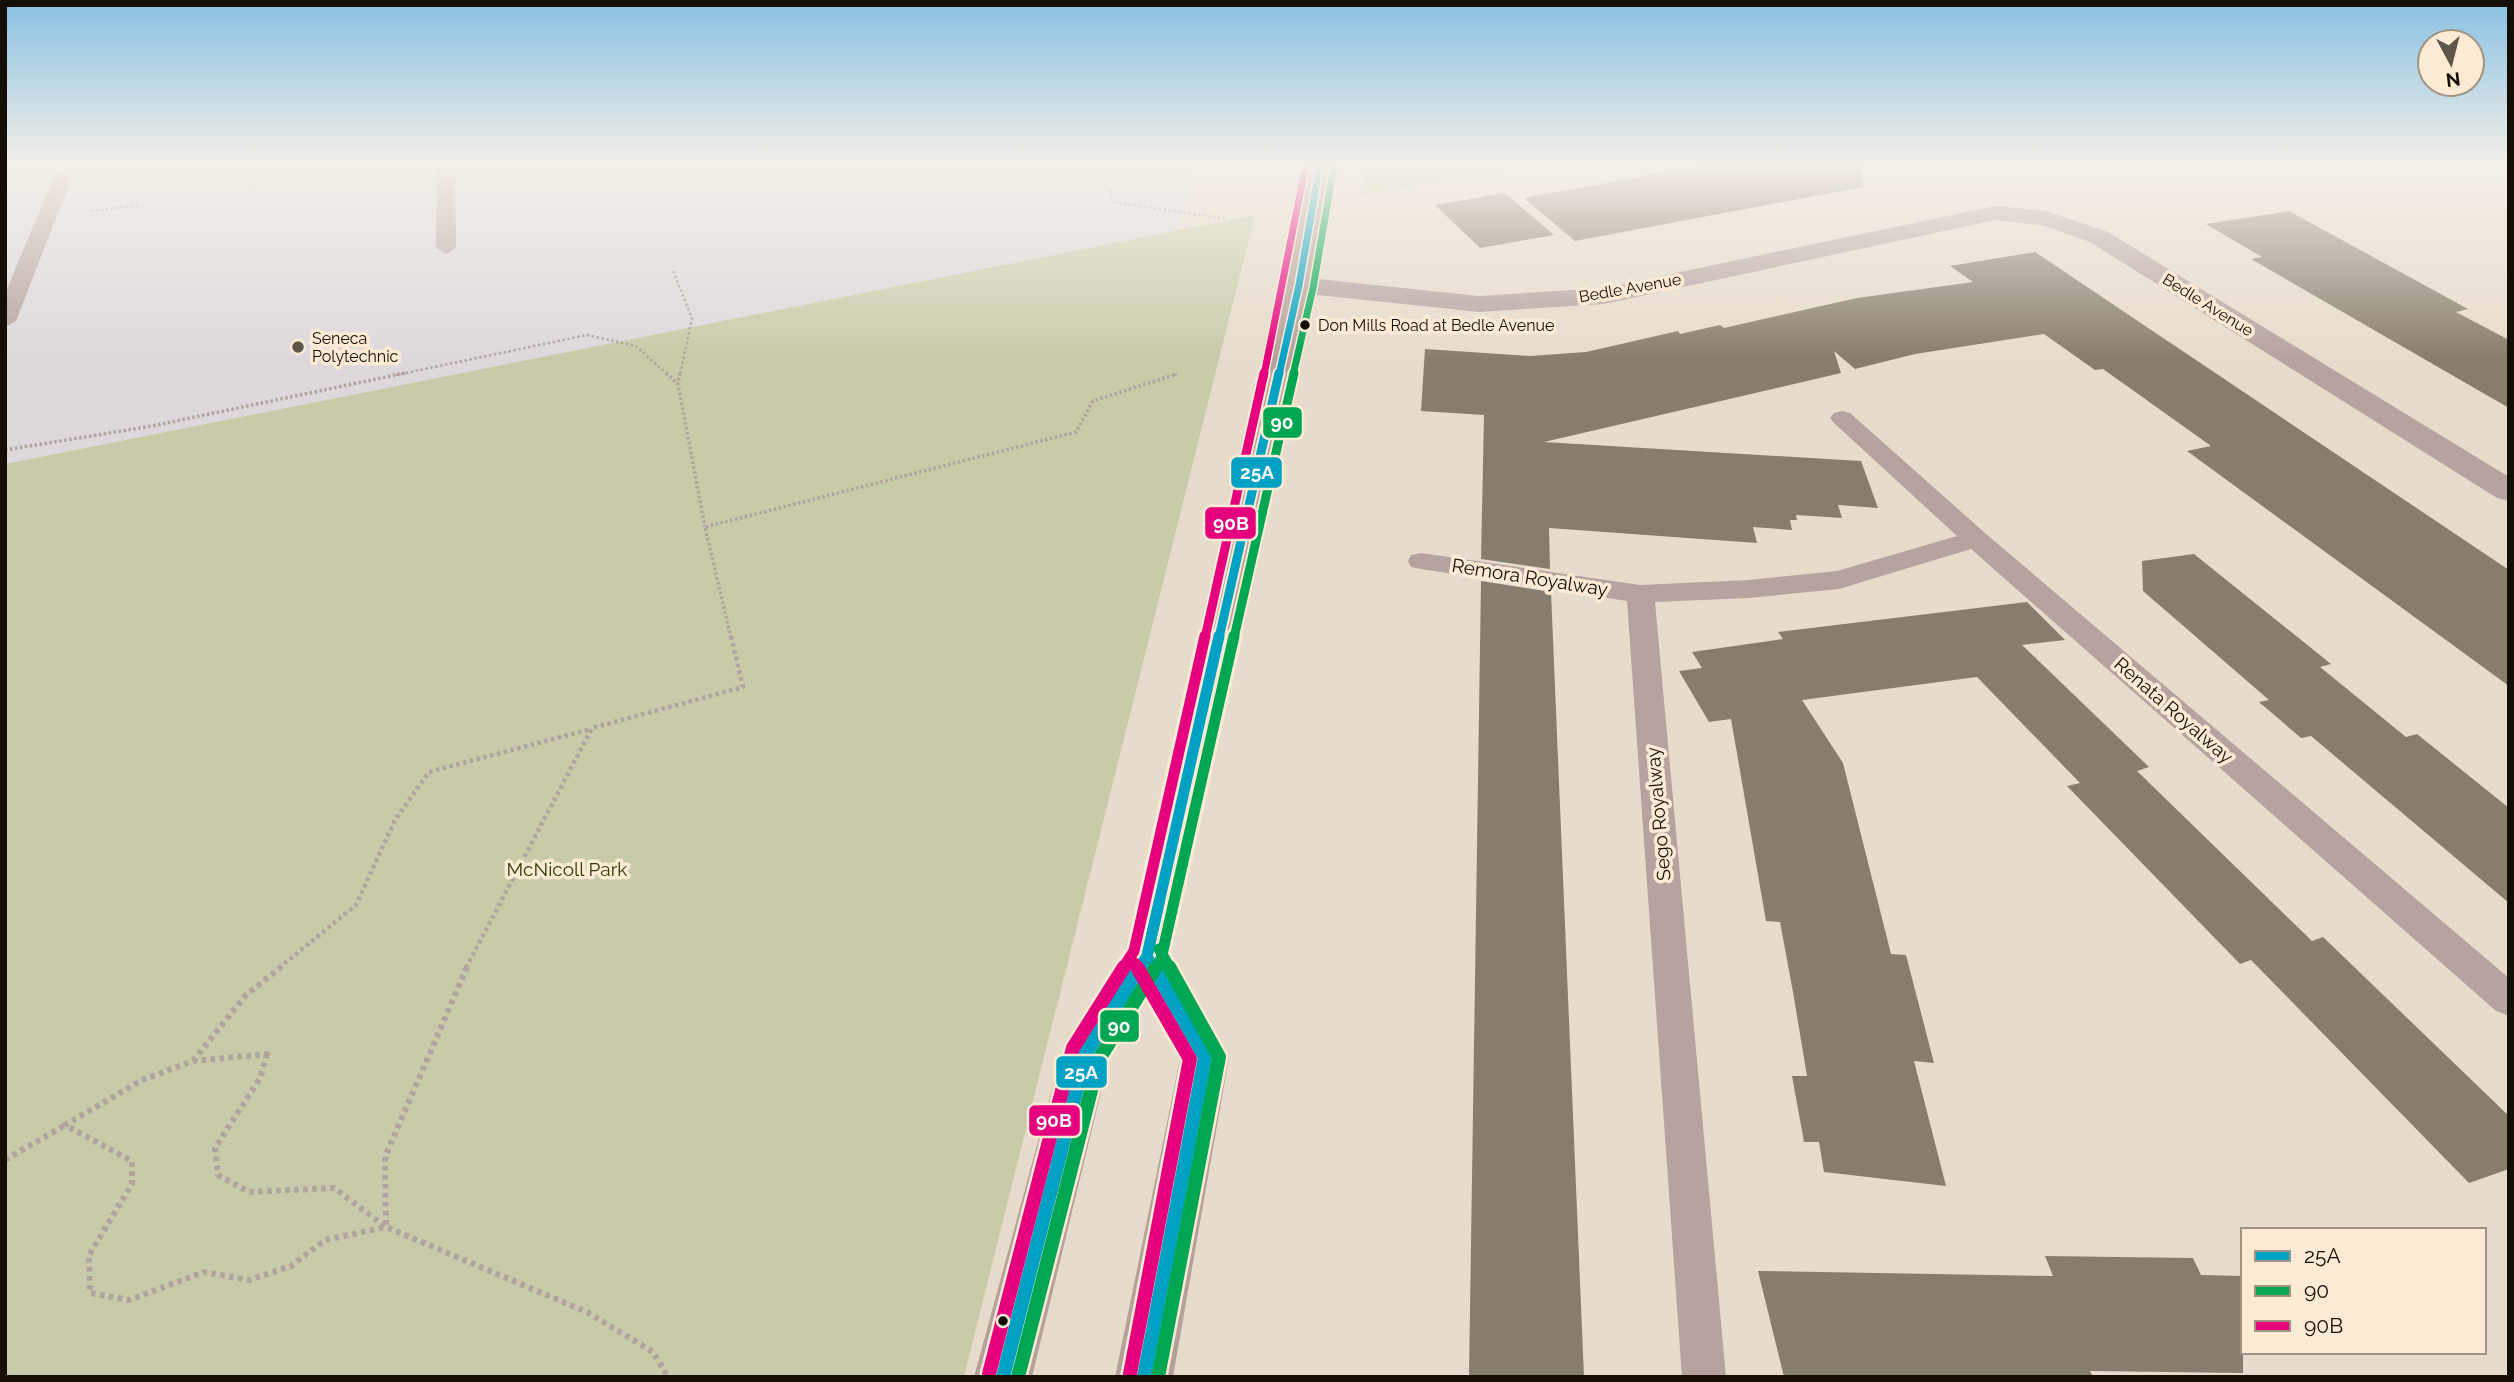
<svg xmlns="http://www.w3.org/2000/svg" width="2514" height="1382" font-family="Raleway,sans-serif">
	<rect width="100%" height="100%" fill="#e7dccc"/>
	<polygon fill="#ded8dc" points="5,164 1201,164 1176,231 5,464"/>
	<g fill="#c9caa9">
		<polygon points="1368,164 1541,164 1358,196"/>
		<polygon points="1255,215 964,1377 5,1377 5,464"/>
	</g>
	<g fill="#877d6c">
		<polygon points="1709,164 1861,164 1863,187 1575,241 1524,198"/>
		<polygon points="1505,193 1554,235 1480,248 1435,205"/>
		<polygon points="2289,211 2468,309 2456,312 2509,340 2509,408 2251,259 2262,257 2206,224"/>
		<polygon points="2035,252 2509,570 2509,686 2187,451 2211,446 2103,369 2095,370 2044,334 1915,354 1855,369 1834,351 1841,373 1544,442 1861,461 1878,508 1838,505 1842,518 1796,515 1797,520 1790,520 1792,530 1753,527 1757,543 1549,528 1550,569 1481,559 1484,415 1421,411 1425,349 1530,356 1586,352 1678,331 1680,334 1720,325 1724,328 1857,298 1973,282 1950,266"/>
		<polygon points="2194,554 2331,664 2320,667 2406,737 2417,734 2509,808 2509,903 2311,736 2301,738 2259,702 2269,700 2143,591 2142,561"/>
		<polygon points="1481,581 1551,592 1584,1377 1469,1377"/>
		<polygon points="2027,602 2065,640 2022,645 2149,767 2137,771 2312,941 2323,937 2509,1116 2509,1169 2469,1183 2251,960 2240,964 2067,786 2080,783 1977,677 1802,700 1843,763 1891,954 1906,955 1934,1063 1914,1061 1946,1186 1824,1172 1819,1142 1804,1142 1792,1076 1807,1076 1793,992 1780,922 1766,921 1731,719 1709,722 1679,671 1702,668 1692,652 1783,639 1778,632"/>
		<polygon points="2045,1256 2193,1258 2201,1275 2243,1276 2243,1373 2090,1371 2093,1377 1784,1377 1758,1271 2053,1276"/>
	</g>
	<g fill="none" stroke-linecap="round" stroke-linejoin="round">
		<g stroke="#b1a39e" stroke-width="2.5" stroke-dasharray="2.5 2.5" stroke-linecap="butt">
			<polyline points="249,186 254,164"/>
			<polyline points="1111,189 1112,202 1227,219"/>
			<polyline points="91,211 139,205"/>
			<polyline points="673,271 692,318 680,375"/>
			<polyline points="396,375 587,335 636,346 668,375"/>
			<polyline points="1174,375 1177,374"/>
		</g>
		<g stroke="#b1a39e" stroke-width="3.5" stroke-dasharray="2.5 2.5" stroke-linecap="butt">
			<polyline points="666,373 678,384"/>
			<polyline points="680,373 678,384 705,527"/>
			<polyline points="5,450 152,426 405,373"/>
			<polyline points="731,638 705,527 1076,432 1093,401 1177,374"/>
		</g>
		<g stroke="#b1a39e" stroke-width="4.5" stroke-dasharray="3.5 3.5" stroke-linecap="butt">
			<polyline points="279,968 356,905 395,820 429,772 591,729"/>
			<polyline points="466,968 592,728 743,687 731,636"/>
		</g>
		<g stroke="#b1a39e" stroke-width="6" stroke-dasharray="4.5 4.5" stroke-linecap="butt">
			<polyline points="467,967 385,1157 386,1227 587,1312 653,1352 668,1377"/>
			<polygon points="267,1054 260,1078 215,1148 218,1175 249,1192 334,1188 386,1227 325,1240 291,1266 249,1280 204,1272 129,1300 90,1293 89,1255 132,1184 132,1161 65,1125 142,1080 193,1061"/>
			<polyline points="193,1061 246,995 281,967"/>
			<polyline points="5,1160 65,1125"/>
		</g>
		<g fill="#b5a3a0" fill-rule="evenodd">
			<polygon points="59,164 77,164 16,321 5,327 5,294"/>
			<polygon points="437,164 455,164 456,248 446,254 436,248"/>
			<polygon points="1842,411 1850,413 1985,533 2509,978 2509,1016 2496,1011 1971,549 1839,589 1749,598 1655,602 1726,1377 1682,1377 1627,601 1421,569 1411,567 1408,561 1411,555 1421,553 1640,585 1749,580 1837,571 1957,536 1834,423 1830,418 1834,413"/>
		</g>
		<g fill="#b5a3a0" fill-rule="evenodd">
			<polygon points="5,164 23,164 20,169 5,172"/>
			<polygon points="1995,206 2046,211 2108,232 2509,477 2509,501 2497,498 2090,242 2042,225 1995,220 1604,304 1479,312 1299,293 1289,291 1286,285 1289,279 1299,277 1479,296 1604,288"/>
		</g>
		<polygon fill="#b5a09c" fill-rule="evenodd" points="1308,164 1332,164 1312,285 1170,954 1229,1057 1173,1377 1115,1377 1180,1059 1146,998 1109,1059 1032,1377 974,1377 1062,1053 1125,951 1286,285"/>
		<g stroke="#fcebd4" stroke-width="10">
			<polyline id="bus-1-far3" points="1279,375 1299,285 1320,164"/>
		</g>
		<g stroke="#fcebd4" stroke-width="13">
			<polyline id="bus-1-far2" points="1219,638 1279,373"/>
		</g>
		<g stroke="#fcebd4" stroke-width="17">
			<g id="bus-1-far1">
				<polyline points="1139,968 1147,956 1219,636"/>
				<polyline points="1154,968 1147,956 1159,903"/>
			</g>
		</g>
		<g stroke="#fcebd4" stroke-width="19">
			<g id="bus-1">
				<polyline points="1003,1377 1086,1053 1140,967"/>
				<polyline points="1144,1377 1205,1057 1153,967"/>
			</g>
		</g>
		<g stroke="#fcebd4" stroke-width="10">
			<polyline id="bus-2-far3" points="1293,375 1313,288 1334,166"/>
		</g>
		<g stroke="#fcebd4" stroke-width="13">
			<polyline id="bus-2-far2" points="1234,638 1294,373"/>
		</g>
		<g stroke="#fcebd4" stroke-width="17">
			<g id="bus-2-far1">
				<polyline points="1159,949 1170,968"/>
				<polyline points="1155,968 1161,959 1234,636"/>
			</g>
		</g>
		<g stroke="#fcebd4" stroke-width="19">
			<g id="bus-2">
				<polyline points="1018,1377 1099,1059 1156,967"/>
				<polyline points="1158,1377 1219,1057 1169,967"/>
			</g>
		</g>
		<g stroke="#fcebd4" stroke-width="10">
			<polyline id="bus-3-far3" points="1264,375 1306,164"/>
		</g>
		<g stroke="#fcebd4" stroke-width="13">
			<polyline id="bus-3-far2" points="1205,638 1264,373"/>
		</g>
		<g stroke="#fcebd4" stroke-width="17">
			<g id="bus-3-far1">
				<polyline points="1135,963 1138,968"/>
				<polyline points="1123,968 1134,951 1205,636"/>
			</g>
		</g>
		<g stroke="#fcebd4" stroke-width="19">
			<g id="bus-3">
				<polyline points="989,1374 1073,1048 1124,967"/>
				<polyline points="1130,1374 1190,1059 1137,967"/>
			</g>
		</g>
		<use href="#bus-1-far3" stroke="#01a1c4" stroke-width="7"/>
		<use href="#bus-1-far2" stroke="#01a1c4" stroke-width="9"/>
		<use href="#bus-1-far1" stroke="#01a1c4" stroke-width="11"/>
		<use href="#bus-1" stroke="#01a1c4" stroke-width="14"/>
		<use href="#bus-2-far3" stroke="#00a651" stroke-width="7"/>
		<use href="#bus-2-far2" stroke="#00a651" stroke-width="9"/>
		<use href="#bus-2-far1" stroke="#00a651" stroke-width="11"/>
		<use href="#bus-2" stroke="#00a651" stroke-width="14"/>
		<use href="#bus-3-far3" stroke="#e5007d" stroke-width="7"/>
		<use href="#bus-3-far2" stroke="#e5007d" stroke-width="9"/>
		<use href="#bus-3-far1" stroke="#e5007d" stroke-width="11"/>
		<use href="#bus-3" stroke="#e5007d" stroke-width="14"/>
	</g>
	<linearGradient id="sky" x2="0" y2="1"><stop stop-color="#88c1e3"/><stop offset="0.46" stop-color="#f4efe8"/><stop offset="1" stop-color="#f4efe8" stop-opacity="0"/></linearGradient>
	<rect width="2514" height="358" fill="url(#sky)"/>
	<g fill="#150e05" stroke="#fcebd4" stroke-width="2.5">
		<circle cx="1305" cy="325" r="6"/>
		<circle cx="1003" cy="1321" r="6"/>
	</g>
	<circle fill="#5e564b" stroke="#fcebd4" stroke-width="2.5" cx="298" cy="347" r="7"/>
	<g text-anchor="middle" dominant-baseline="central" stroke-width="7" stroke-linejoin="round" paint-order="stroke">
		<g font-size="16" fill="#150e05" stroke="#fcebd4">
			<text transform="translate(1630 288) rotate(-10)">Bedle Avenue</text>
			<text transform="translate(2208 305) rotate(32)">Bedle Avenue</text>
		</g>
		<g font-size="16" fill="#150e05" stroke="#fcebd4" text-anchor="start">
			<text x="1318" y="325">Don Mills Road at Bedle Avenue</text>
		</g>
		<g font-size="16" fill="#150e05" stroke="#fcebd4" text-anchor="start">
			<text x="312" y="338">Seneca<tspan x="312" dy="18">Polytechnic</tspan></text>
		</g>
		<g font-size="19" fill="#150e05" stroke="#fcebd4">
			<text transform="translate(1530 577) rotate(9)">Remora Royalway</text>
			<text transform="translate(2174 710) rotate(41)">Renata Royalway</text>
			<text transform="translate(1658 814) rotate(-95)">Sego Royalway</text>
		</g>
		<g font-size="19" fill="#323a06" stroke="#fcebd4">
			<text x="567" y="869">McNicoll Park</text>
		</g>
	</g>
	<g stroke="#fcebd4" stroke-width="2.5">
		<rect x="1262" y="406" width="41" height="33" rx="7" fill="#00a651"/>
		<rect x="1230" y="456" width="53" height="33" rx="7" fill="#01a1c4"/>
		<rect x="1204" y="506" width="53" height="34" rx="7" fill="#e5007d"/>
		<rect x="1099" y="1009" width="41" height="34" rx="7" fill="#00a651"/>
		<rect x="1055" y="1055" width="53" height="34" rx="7" fill="#01a1c4"/>
		<rect x="1028" y="1104" width="53" height="33" rx="7" fill="#e5007d"/>
	</g>
	<g font-size="19" text-anchor="middle" font-weight="bold" fill="#fff">
		<text x="1282" y="429">90</text>
		<text x="1257" y="479">25A</text>
		<text x="1231" y="530">90B</text>
		<text x="1119" y="1033">90</text>
		<text x="1081" y="1079">25A</text>
		<text x="1054" y="1127">90B</text>
	</g>
	<rect width="2514" height="1382" fill="none" stroke="#150e05" stroke-width="14"/>
	<rect x="2241" y="1228" width="245" height="126" fill="#fcebd4" stroke="#a09381" stroke-width="2"/>
	<rect x="2255" y="1251" width="35" height="10" fill="#01a1c4" stroke="#a09381" stroke-width="2"/>
	<text x="2304" y="1263" font-size="21" fill="#150e05">25A</text>
	<rect x="2255" y="1286" width="35" height="10" fill="#00a651" stroke="#a09381" stroke-width="2"/>
	<text x="2304" y="1298" font-size="21" fill="#150e05">90</text>
	<rect x="2255" y="1321" width="35" height="10" fill="#e5007d" stroke="#a09381" stroke-width="2"/>
	<text x="2304" y="1333" font-size="21" fill="#150e05">90B</text>
	<g transform="translate(2451 63) rotate(173)"><circle r="33" fill="#fcebd4" stroke="#a09381" stroke-width="2"/>
	<path d="M0-5L12 26L0 18L-12 26Z" fill="#5e564b"/>
	<text y="-10" font-size="19" font-weight="bold" text-anchor="middle" fill="#150e05">N</text>
	</g>
</svg>
